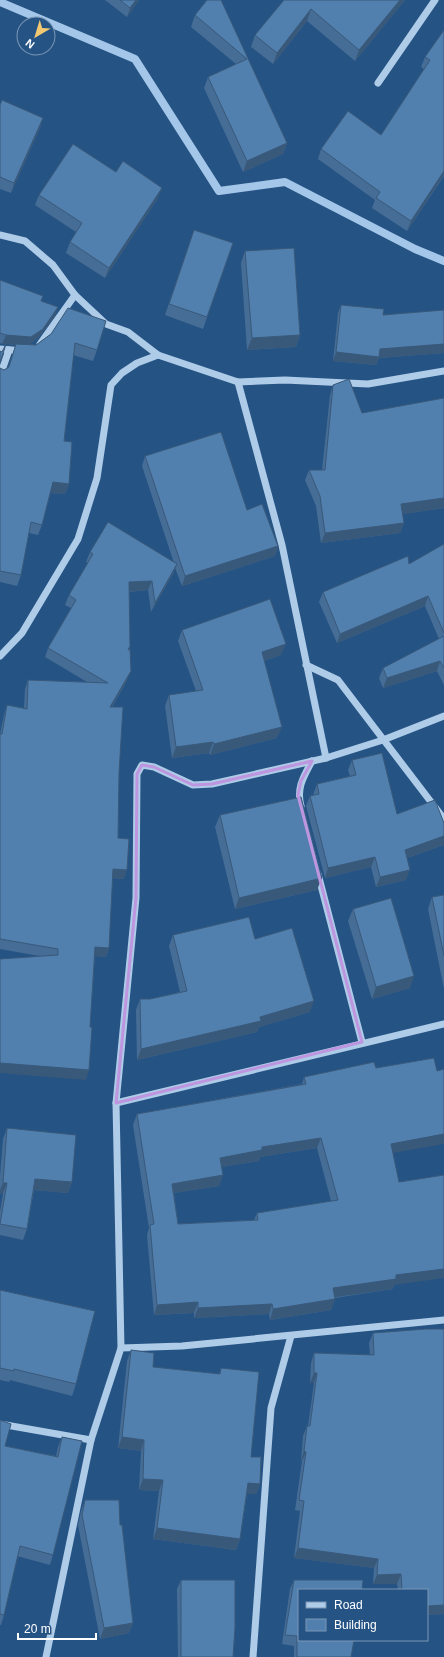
<svg xmlns="http://www.w3.org/2000/svg" width="444" height="1657" font-family="Helvetica,sans-serif">
	<rect width="100%" height="100%" fill="#255384"/>
	<g fill="none" stroke-linecap="round" stroke-linejoin="round">
		<polyline stroke="#a3c6e9" stroke-width="8" points="0,2 135,59 219,191 285,182 415,249 444,261"/>
		<g stroke="#aecbe8" stroke-width="7">
			<polyline points="378,83 435,0"/>
			<polyline points="0,235 25,241 53,265 75,295 106,324 128,332 158,355 238,382 285,380 368,384 444,371"/>
			<polyline points="40,344 75,295"/>
			<polyline points="0,349 24,351"/>
			<polyline points="0,376 9,350"/>
			<polyline points="238,382 282,545 326,758"/>
			<polyline points="0,656 22,633 78,539 97,478 111,385 122,373 137,363 158,355"/>
			<polyline points="306,665 338,680 444,819"/>
			<path d="M301,806C296,788 304,776 312,761"/>
			<polyline points="318,874 362,1042"/>
			<polyline points="116,1103 444,1024"/>
			<polyline points="121,1348 116,1103 136,898 137,774 142,765 154,767 193,785 212,784 326,758 383,740 444,716"/>
			<polyline points="0,1424 91,1440"/>
			<polyline points="46,1657 91,1440 121,1348 182,1346 444,1320"/>
			<polyline points="253,1657 271,1408 291,1336"/>
		</g>
	</g>
	<g fill="#466d96" fill-rule="evenodd">
		<polygon points="105,0 139,0 127,17"/>
		<polygon points="221,0 287,143 283,154 243,172 204,88 208,77 236,64 191,27 195,15"/>
		<polygon points="284,0 405,0 355,61 307,21 273,64 251,47 255,35"/>
		<polygon points="444,30 444,176 407,231 372,208 375,200 318,159 321,149 381,135 424,69 421,67 425,57"/>
		<polygon points="0,105 43,118 40,128 11,193 0,189"/>
		<polygon points="116,172 158,198 105,278 66,253 70,242 76,232 35,205 39,195"/>
		<polygon points="194,230 233,243 203,329 165,315"/>
		<polygon points="245,251 300,335 296,347 247,350 241,263"/>
		<polygon points="0,280 41,301 55,316 39,337 30,344 36,345 51,334 97,350 93,361 73,355 64,441 69,484 65,494 50,493 42,525 38,535 29,533 21,575 17,586 0,582 0,368 4,370 8,367 16,345 6,344 2,352 6,344 2,344 0,343"/>
		<polygon points="341,305 383,315 444,310 444,353 379,358 376,365 333,361 338,313"/>
		<polygon points="333,385 362,413 444,398 444,508 402,514 404,523 400,533 321,543 316,506 305,480 309,470 322,470 330,395"/>
		<polygon points="145,456 247,510 278,546 275,556 182,586 175,568 173,574 151,612 148,590 129,592 130,646 129,650 127,681 112,707 119,773 118,838 124,879 112,878 109,948 106,957 95,956 86,1080 39,956 0,949 0,734 4,715 7,705 24,708 25,689 28,680 87,682 45,657 48,648 71,608 65,605 69,595 88,563 86,562 90,552 174,563 142,466"/>
		<polygon points="444,544 444,685 437,671 383,688 379,678 383,668 439,639 425,606 337,643 319,602 323,592 409,564"/>
		<polygon points="182,630 281,655 264,661 277,738 210,755 209,753 172,758 165,706 169,695 196,691 178,641"/>
		<polygon points="352,760 397,814 444,845 407,858 406,880 376,887 371,867 325,878 306,806 310,796 313,795 317,784 350,776 348,770"/>
		<polygon points="220,815 317,890 235,909 215,827"/>
		<polygon points="444,895 444,989 428,909 432,897"/>
		<polygon points="353,909 410,988 372,999 348,921"/>
		<polygon points="173,935 255,939 310,1012 259,1027 257,1032 137,1060 136,1010 140,999 150,999 180,992 169,946"/>
		<path d="M304,1077L393,1153L394,1285L393,1289L335,1298L331,1310L270,1320L269,1314L194,1318V1313L154,1315L147,1235L149,1228L133,1125L137,1114L302,1084ZM317,1148L331,1201L257,1213L254,1220L178,1224L174,1193L219,1186L223,1175L221,1167L259,1161L260,1157Z"/>
		<polygon points="7,1128 72,1182 68,1193 34,1190 27,1229 23,1240 0,1235 0,1212 3,1193 0,1194 0,1176 3,1139"/>
		<polygon points="0,1290 76,1384 72,1396 10,1380 9,1382 0,1380"/>
		<polygon points="444,1329 444,1614 427,1615 427,1590 398,1590 397,1584 373,1584 374,1568 294,1558 300,1511 295,1510 302,1461 301,1461 303,1436 307,1426 308,1426 314,1383 310,1383 311,1363 314,1353 370,1355 369,1343 373,1333"/>
		<polygon points="131,1350 153,1367 219,1374 221,1368 260,1484 256,1494 247,1494 240,1539 236,1550 153,1539 159,1491 139,1490 141,1451 118,1448 127,1361"/>
		<polygon points="0,1420 5,1446 56,1456 58,1447 62,1437 53,1555 50,1565 17,1556 4,1615 1,1625 0,1625"/>
		<polygon points="85,1500 133,1623 129,1633 100,1639 78,1525 81,1511"/>
		<polygon points="181,1580 233,1657 178,1657 177,1589"/>
		<polygon points="294,1580 351,1657 294,1657 294,1646 282,1644 290,1589"/>
	</g>
	<g fill="#39597a">
		<polygon points="136,0 139,0 127,17 130,8"/>
		<polygon points="400,0 405,0 355,61 359,50"/>
		<polygon points="311,9 307,21 273,64 277,53"/>
		<polygon points="43,118 40,128 11,193 14,183"/>
		<polygon points="287,143 283,154 243,172 247,161"/>
		<polygon points="444,171 444,175 407,231 411,221"/>
		<polygon points="162,188 158,198 105,278 109,268"/>
		<polygon points="58,307 55,316 39,337 28,346 2,344 6,335"/>
		<polygon points="300,335 296,347 247,350 252,338"/>
		<polygon points="444,344 444,353 379,358 376,365 333,361 336,352"/>
		<polygon points="53,482 69,484 65,494 49,493"/>
		<polygon points="444,498 444,508 397,515 401,504"/>
		<polygon points="404,523 400,533 321,543 325,533"/>
		<polygon points="278,546 275,556 182,586 185,576"/>
		<polygon points="177,564 173,574 151,612 155,603"/>
		<polygon points="152,581 148,590 126,592 129,582"/>
		<polygon points="428,596 425,606 337,643 340,634"/>
		<polygon points="286,644 281,655 258,663 262,652"/>
		<polygon points="440,661 437,671 383,688 387,678"/>
		<polygon points="131,671 127,681 106,716 110,707"/>
		<polygon points="282,727 277,738 210,755 214,744"/>
		<polygon points="213,742 209,753 172,758 176,747"/>
		<polygon points="444,836 444,845 401,860 405,850"/>
		<polygon points="375,857 371,867 325,878 328,868"/>
		<polygon points="113,869 127,870 124,879 109,878"/>
		<polygon points="410,870 406,880 376,887 380,877"/>
		<polygon points="322,878 317,890 235,909 239,898"/>
		<polygon points="95,947 109,948 106,957 92,956"/>
		<polygon points="414,976 410,988 372,999 376,987"/>
		<polygon points="314,1001 310,1012 259,1027 257,1032 137,1060 141,1049 260,1017"/>
		<polygon points="0,1063 89,1070 86,1080 0,1073"/>
		<polygon points="444,1134 444,1144 387,1154 391,1144"/>
		<polygon points="321,1138 317,1148 260,1157 259,1161 216,1168 220,1158 262,1147"/>
		<polygon points="223,1175 219,1186 168,1194 172,1184"/>
		<polygon points="35,1179 72,1182 68,1193 32,1190"/>
		<polygon points="3,1183 7,1183 3,1193 0,1194 0,1190"/>
		<polygon points="444,1269 444,1278 394,1285 393,1289 329,1298 333,1288 396,1275"/>
		<polygon points="335,1299 331,1310 270,1320 273,1309"/>
		<polygon points="198,1302 194,1313 154,1315 157,1305"/>
		<polygon points="272,1304 269,1314 194,1318 198,1308"/>
		<polygon points="314,1373 317,1373 314,1383 310,1383"/>
		<polygon points="122,1437 144,1440 141,1451 118,1448"/>
		<polygon points="304,1451 306,1452 302,1461 301,1461"/>
		<polygon points="143,1479 163,1480 159,1491 139,1490"/>
		<polygon points="248,1483 260,1484 256,1494 244,1494"/>
		<polygon points="157,1528 240,1539 236,1550 153,1539"/>
		<polygon points="298,1548 378,1559 374,1568 294,1558"/>
		<polygon points="401,1574 397,1584 373,1584 377,1575"/>
		<polygon points="444,1605 444,1614 427,1615 427,1606"/>
		<polygon points="133,1623 129,1633 100,1639 104,1628"/>
	</g>
	<g fill="#517fae" stroke="#39597a" fill-rule="evenodd">
		<polygon points="120,0 136,0 130,8"/>
		<polygon points="207,0 221,0 287,143 247,161 208,77 247,59 195,15"/>
		<polygon points="284,0 400,0 359,50 311,9 277,53 255,35"/>
		<polygon points="444,30 444,171 411,221 376,198 380,192 321,149 348,111 381,135 430,60 425,57"/>
		<polygon points="2,100 43,118 14,183 0,177 0,105"/>
		<polygon points="73,144 116,172 123,161 162,188 109,268 70,242 82,223 39,195"/>
		<polygon points="194,230 233,243 207,317 169,304"/>
		<polygon points="294,248 300,335 252,338 245,251"/>
		<polygon points="0,280 43,296 41,301 58,307 43,329 31,337 6,335 0,333"/>
		<polygon points="341,305 384,309 383,315 444,310 444,344 380,349 379,357 336,352"/>
		<polygon points="68,308 106,321 97,350 75,343 64,441 72,442 69,484 53,482 42,525 31,522 21,575 0,571 0,368 4,370 9,367 16,344 36,345 51,334"/>
		<polygon points="6,344 0,363 0,351 2,352"/>
		<polygon points="349,379 362,413 444,398 444,498 401,504 404,523 325,533 320,496 309,470 325,470 333,385"/>
		<polygon points="221,432 247,510 262,504 278,546 185,576 145,456"/>
		<polygon points="108,522 177,564 155,603 152,581 129,582 130,646 128,650 130,649 131,671 110,707 123,707 119,773 118,838 129,839 127,870 113,869 109,948 95,947 90,1027 92,1027 89,1070 0,1063 0,959 58,955 58,949 0,939 0,734 2,734 7,705 27,709 28,680 108,683 48,648 76,600 69,595 93,554 90,552"/>
		<polygon points="444,544 444,633 428,596 340,634 323,592 408,556 409,564"/>
		<polygon points="270,599 286,644 262,652 282,727 214,744 213,742 176,747 169,695 203,690 182,630"/>
		<polygon points="444,636 444,668 440,661 387,678 383,668"/>
		<polygon points="382,753 397,814 435,800 444,823 444,836 405,850 410,870 380,877 375,857 328,868 310,796 319,794 317,784 356,775 352,760"/>
		<polygon points="301,797 322,878 239,898 220,815"/>
		<polygon points="444,895 444,956 432,897"/>
		<polygon points="391,898 414,976 376,987 353,909"/>
		<polygon points="249,917 255,939 292,928 314,1001 260,1017 261,1021 141,1049 140,999 150,999 187,991 173,935"/>
		<path d="M434,1058L437,1071L444,1069V1134L391,1144L399,1182L444,1175V1269L396,1275V1279L333,1288L335,1299L273,1309L272,1304L198,1308V1302L157,1305L150,1225L154,1224L137,1114L306,1084L304,1077L374,1062L376,1068ZM321,1138L338,1200L257,1213L258,1220L178,1224L172,1184L223,1175L220,1158L262,1150V1147Z"/>
		<polygon points="7,1128 76,1135 72,1182 35,1179 27,1229 0,1224 7,1183 3,1183"/>
		<polygon points="0,1290 95,1311 76,1384 14,1369 14,1371 0,1368"/>
		<polygon points="426,1329 444,1329 444,1605 427,1606 427,1590 402,1590 401,1574 377,1575 378,1559 298,1548 304,1501 299,1500 306,1452 304,1451 307,1426 310,1426 317,1373 314,1373 314,1353 374,1355 373,1333"/>
		<polygon points="131,1350 154,1353 153,1367 220,1374 221,1368 259,1372 251,1457 261,1457 260,1484 248,1483 240,1539 157,1528 163,1480 143,1479 144,1440 122,1437"/>
		<polygon points="0,1420 11,1424 5,1446 58,1457 62,1437 82,1441 53,1555 20,1546 4,1615 0,1614"/>
		<polygon points="85,1500 119,1500 120,1525 122,1525 133,1623 104,1628 82,1515"/>
		<polygon points="181,1580 235,1580 235,1628 233,1657 181,1657"/>
		<polygon points="294,1580 363,1580 362,1590 299,1590 299,1640 354,1640 351,1657 297,1657 297,1636 285,1635"/>
	</g>
	<path fill="none" stroke="#bd96df" stroke-width="3" stroke-linejoin="round" d="M312,761L301,781L298,795L362,1042L116,1103L136,898L137,774L142,765L154,767L193,785L212,784Z"/>
	<rect x="298" y="1589" width="130" height="52" fill="#255384" stroke="#7c98b5"/>
	<rect x="306" y="1602" width="20" height="6" fill="#aecbe8" stroke="#7c98b5"/>
	<text x="334" y="1609" font-size="12" fill="#ffffff">Road</text>
	<rect x="306" y="1619" width="20" height="12" fill="#517fae" stroke="#7c98b5"/>
	<text x="334" y="1629" font-size="12" fill="#ffffff">Building</text>
	<g transform="translate(36 36) rotate(218)"><circle r="19" fill="#255384" stroke="#7c98b5"/>
	<path d="M0-3L7 15L0 10L-7 15Z" fill="#f2c873"/>
	<text y="-6" font-size="11" font-weight="bold" text-anchor="middle" fill="#ffffff">N</text>
	</g>
	<path d="M18 1633v6h78v-6" fill="none" stroke="#ffffff" stroke-width="2"/>
	<text x="24" y="1633" font-size="12" fill="#ffffff" stroke="#255384" stroke-width="3" paint-order="stroke">20 m</text>
</svg>
